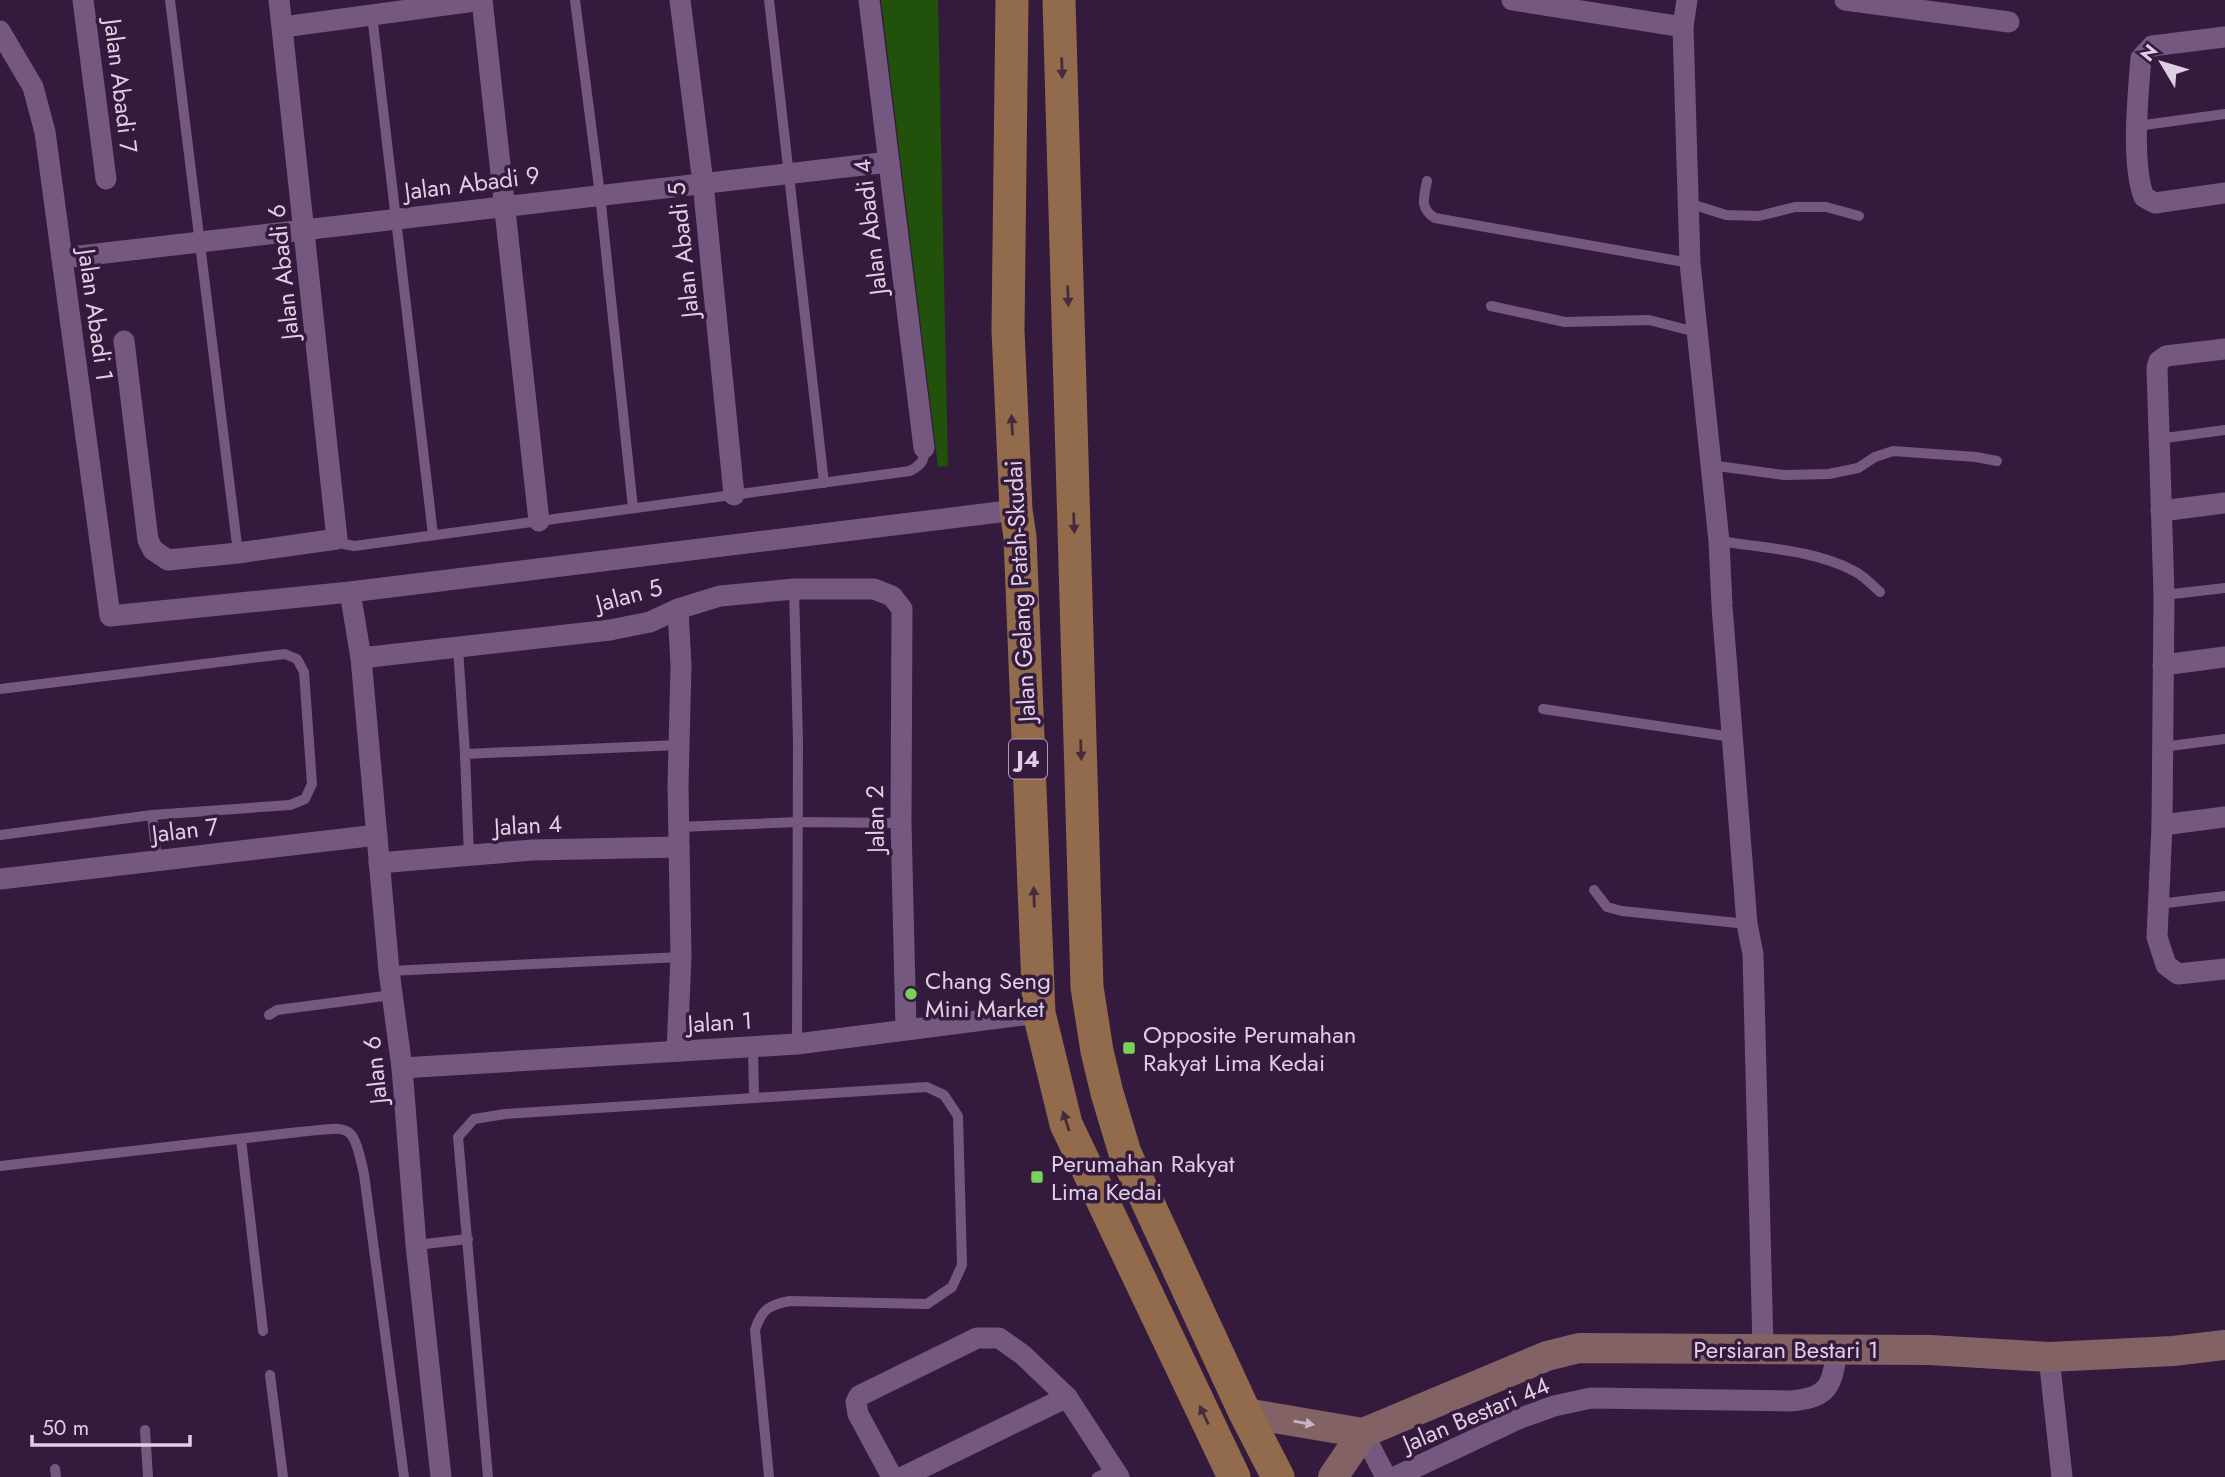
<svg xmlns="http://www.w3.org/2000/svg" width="2225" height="1477" font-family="Jost,sans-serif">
	<rect width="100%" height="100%" fill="#341a3c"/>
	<polygon fill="#21510a" points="881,0 938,0 948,466 938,467"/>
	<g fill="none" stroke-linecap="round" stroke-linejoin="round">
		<g stroke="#75587f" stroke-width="10">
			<polyline points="170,0 238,553"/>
			<polyline points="575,0 600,195 633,508"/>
			<polyline points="769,0 824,483"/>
			<polyline points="372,15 433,535"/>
			<polyline points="2137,126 2225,114"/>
			<path d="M1427,181C1424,197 1419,208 1435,218L1690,263"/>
			<polyline points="1688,203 1726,215 1759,216 1795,207 1826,207 1859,216"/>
			<polyline points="1491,306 1565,322 1649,320 1696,332"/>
			<polyline points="2158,439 2225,430"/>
			<polyline points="1710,465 1784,475 1829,474 1858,468 1875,457 1893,451 1976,457 1997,461"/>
			<path d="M337,539L344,544L354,546L910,471C921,465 925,461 924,448"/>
			<path d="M1719,541C1763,548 1815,550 1854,571C1864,576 1872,585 1880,592"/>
			<polyline points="794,589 798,742 797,1044"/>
			<polyline points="2164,595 2225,588"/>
			<polyline points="458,648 465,754"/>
			<polyline points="0,689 285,654 297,659 304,672 312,784 305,799 290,805 152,815 0,835"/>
			<polyline points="1543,709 1732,737"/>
			<polyline points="2162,747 2225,739"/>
			<polyline points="152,815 157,860"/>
			<polyline points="679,827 798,822 901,823"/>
			<polyline points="469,856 465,754 679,745"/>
			<polyline points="1594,890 1607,907 1622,911 1747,924"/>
			<polyline points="2158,904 2225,896"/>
			<polyline points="389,971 681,957"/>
			<polyline points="269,1015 277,1010 392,995"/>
			<path d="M753,1047L754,1098L927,1087L944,1095L958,1116L962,1265L952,1287L927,1304L790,1301C769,1305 762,1309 755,1330L769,1477"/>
			<polyline points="241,1139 263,1331"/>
			<path d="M0,1166L299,1132C351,1127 352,1120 364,1174L404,1477"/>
			<polyline points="416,1245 468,1239"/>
			<polyline points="270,1375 283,1477"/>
			<polyline points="145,1430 148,1477"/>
			<polyline points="55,1469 56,1477"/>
			<polyline points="488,1477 458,1137 474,1119 505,1114 754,1098"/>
			<polyline points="1097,1477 1114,1469"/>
		</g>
		<g stroke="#75587f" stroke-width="21">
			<polyline points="83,0 106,179"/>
			<polyline points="482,0 539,521"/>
			<polyline points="680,0 703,183 734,495"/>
			<polyline points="869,0 924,448"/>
			<polyline points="1512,0 1683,27"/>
			<polyline points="1687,0 1683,27 1690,263 1719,541 1722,606 1747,924 1753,954 1763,1348"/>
			<polyline points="1845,0 2009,22"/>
			<polyline points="283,27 482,0"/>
			<polyline points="0,31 33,87 45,132 110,616 350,592 1016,510"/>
			<path d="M2225,37L2152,46L2141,58C2138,95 2131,164 2144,197L2155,203L2225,193"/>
			<polyline points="62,258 889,162"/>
			<polyline points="124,341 148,540 153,550 168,560 238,553 337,539 279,0"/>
			<polyline points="2225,349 2166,356 2159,361 2157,368 2164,595 2162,825 2157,937 2166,965 2178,974 2225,969"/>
			<polyline points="2161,511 2225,503"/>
			<polyline points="350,592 361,658 389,971 402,1068 416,1245 441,1477"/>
			<polyline points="361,658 610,630 650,622 678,609 720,596 794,589 874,589 892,596 902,609 901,823 906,1029"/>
			<polyline points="2163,665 2225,657"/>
			<polyline points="2162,825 2225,817"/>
			<polyline points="379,863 532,850 679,847"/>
			<polyline points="0,879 377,835"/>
			<polyline points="677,1051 681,957 678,786 681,666 678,609"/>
			<polyline points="402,1068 797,1044 1039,1013"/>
			<polyline points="2049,1357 2062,1477"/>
			<polyline points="1363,1433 1386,1477"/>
			<polyline points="892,1477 858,1414 856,1402 859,1396 977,1338 999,1338 1023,1355 1067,1397 1119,1477"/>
			<polyline points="903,1477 1067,1397"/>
			<path d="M1395,1477L1518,1419L1554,1406L1591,1398L1790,1401C1830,1398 1832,1385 1837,1349"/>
		</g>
		<g stroke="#836266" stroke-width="30">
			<polyline points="1245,1413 1363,1433 1547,1356 1579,1348 1930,1350 2049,1357 2173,1351 2225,1345"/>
			<polyline points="1333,1477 1363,1433"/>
		</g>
		<g stroke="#916b4c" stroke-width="33">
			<polyline points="1012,0 1008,330 1016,510 1020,537 1039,1013 1066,1124 1234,1477"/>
			<polyline points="1059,0 1087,987 1097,1051 1107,1093 1125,1153 1245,1413 1278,1477"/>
		</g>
	</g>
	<defs><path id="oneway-solid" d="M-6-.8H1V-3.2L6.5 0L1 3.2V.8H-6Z" transform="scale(1.75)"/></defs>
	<g fill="#472a3f">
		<use href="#oneway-solid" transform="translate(1062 68) rotate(88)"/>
		<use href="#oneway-solid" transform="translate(1068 296) rotate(88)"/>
		<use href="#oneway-solid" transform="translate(1012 425) rotate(-93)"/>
		<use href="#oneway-solid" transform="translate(1074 523) rotate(88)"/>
		<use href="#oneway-solid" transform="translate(1081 750) rotate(88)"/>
		<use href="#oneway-solid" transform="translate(1034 897) rotate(-92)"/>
		<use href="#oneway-solid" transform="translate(1066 1121) rotate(-108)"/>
		<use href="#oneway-solid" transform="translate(1204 1415) rotate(-115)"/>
	</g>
	<use fill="#c8b4c5" href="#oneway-solid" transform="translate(1304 1423) rotate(10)"/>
	<g fill="#79d157" stroke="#341a3c" stroke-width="2.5">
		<circle cx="911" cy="994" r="7"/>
		<rect x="1122" y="1041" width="14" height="14" rx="3.5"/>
		<rect x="1030" y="1170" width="14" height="14" rx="3.5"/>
	</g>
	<g text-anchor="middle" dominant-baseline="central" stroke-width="7" stroke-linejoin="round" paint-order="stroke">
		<rect fill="#341a3c" stroke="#ac99b2" stroke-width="2" x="1009" y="739.5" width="38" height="39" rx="5"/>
		<g font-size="23" font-weight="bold" fill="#dfcfe5">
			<text x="1028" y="759">J4</text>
		</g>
		<g font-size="24" fill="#dfcfe5" stroke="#341a3c">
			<text transform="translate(121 86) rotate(83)">Jalan Abadi 7</text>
			<text transform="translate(472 183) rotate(-7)">Jalan Abadi 9</text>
			<text transform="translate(870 227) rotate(-97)">Jalan Abadi 4</text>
			<text transform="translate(683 250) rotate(-96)">Jalan Abadi 5</text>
			<text transform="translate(283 272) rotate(-96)">Jalan Abadi 6</text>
			<text transform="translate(96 315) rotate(82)">Jalan Abadi 1</text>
			<text transform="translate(1020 591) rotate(-93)">Jalan Gelang Patah-Skudai</text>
			<text transform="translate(629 595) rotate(-15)">Jalan 5</text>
			<text transform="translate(875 819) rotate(-91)">Jalan 2</text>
			<text transform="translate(528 825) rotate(-3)">Jalan 4</text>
			<text transform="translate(185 830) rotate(-7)">Jalan 7</text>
			<text transform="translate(720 1022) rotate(-3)">Jalan 1</text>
			<text transform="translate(375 1070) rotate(-96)">Jalan 6</text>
			<text x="1786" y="1349">Persiaran Bestari 1</text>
			<text transform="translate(1476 1414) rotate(-23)">Jalan Bestari 44</text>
		</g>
		<g font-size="24" fill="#dfcfe5" stroke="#341a3c" text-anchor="start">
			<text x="925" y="980">Chang Seng<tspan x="925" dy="28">Mini Market</tspan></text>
			<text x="1143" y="1034">Opposite Perumahan<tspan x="1143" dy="28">Rakyat Lima Kedai</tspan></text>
			<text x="1051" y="1163">Perumahan Rakyat<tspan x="1051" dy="28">Lima Kedai</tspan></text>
		</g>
	</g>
	<g transform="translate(2162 63) rotate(308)" stroke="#341a3c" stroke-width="5" paint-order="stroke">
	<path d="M0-5L12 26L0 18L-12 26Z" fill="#dfcfe5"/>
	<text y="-10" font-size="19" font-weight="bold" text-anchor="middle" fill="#dfcfe5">N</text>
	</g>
	<path d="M32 1435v10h158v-10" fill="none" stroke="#dfcfe5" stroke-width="3.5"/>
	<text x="42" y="1435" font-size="21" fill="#dfcfe5" stroke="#341a3c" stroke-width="5" paint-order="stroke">50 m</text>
</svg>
